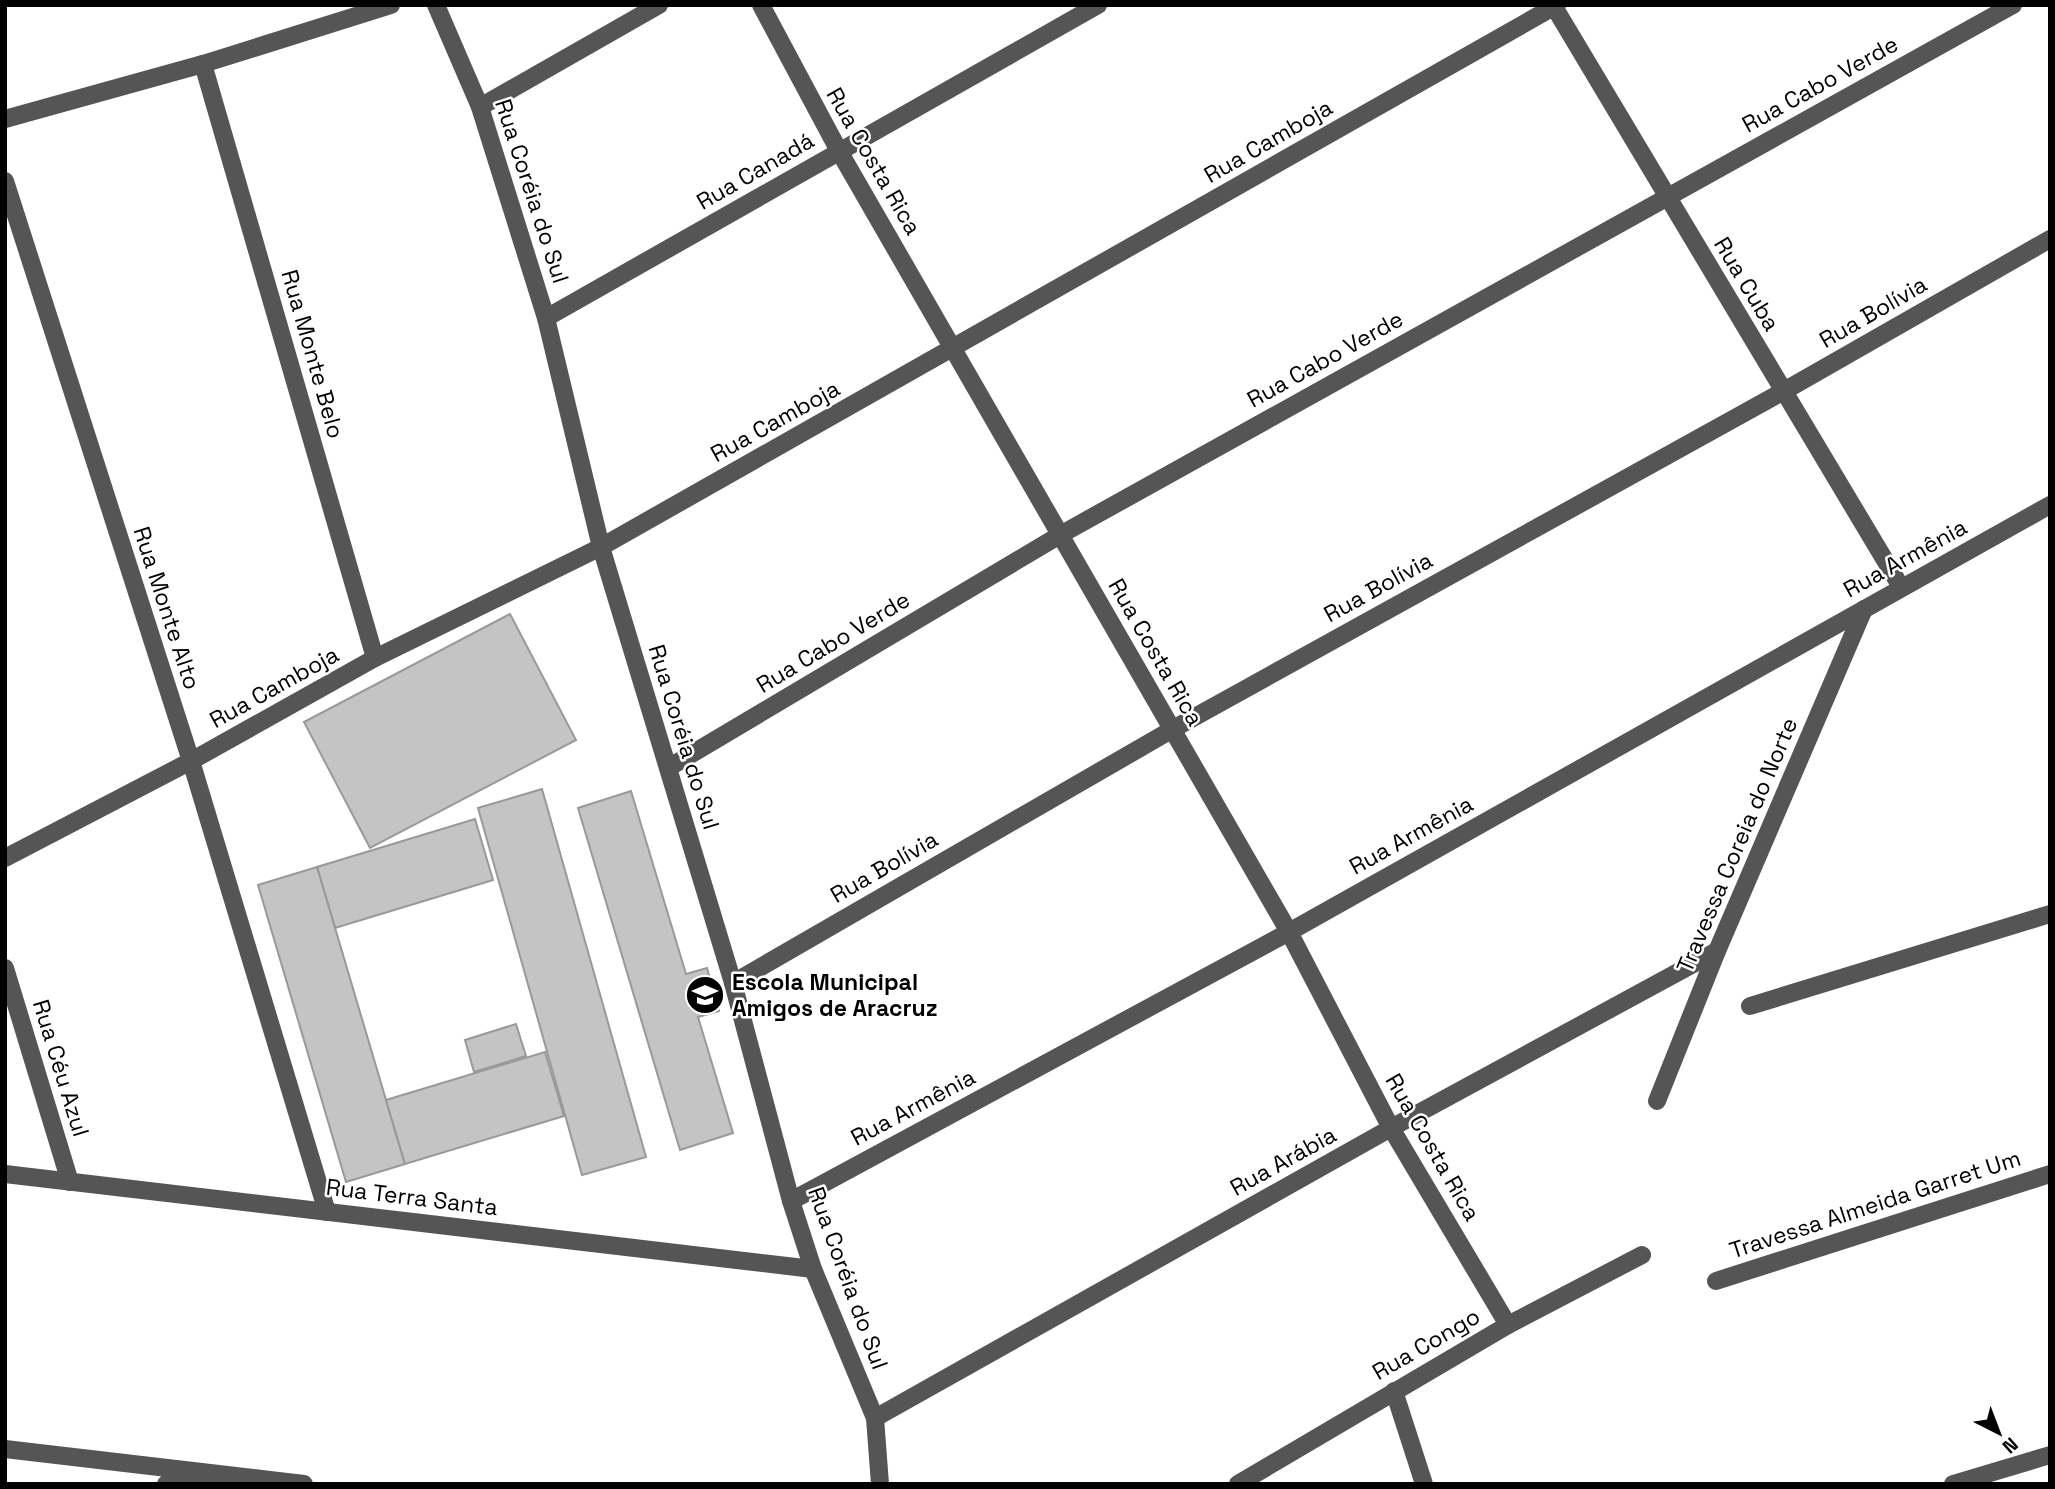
<svg xmlns="http://www.w3.org/2000/svg" width="2055" height="1489" font-family="'Space Grotesk',sans-serif">
	<rect width="100%" height="100%" fill="#fff"/>
	<g fill="#c4c4c4" stroke="#999" stroke-width="2">
		<polygon points="510,614 576,740 370,848 304,722"/>
		<polygon points="542,789 646,1157 582,1175 478,808"/>
		<polygon points="631,791 686,974 707,968 719,1011 698,1017 733,1133 680,1150 578,808"/>
		<polygon points="475,819 493,880 335,928 317,867"/>
		<polygon points="317,867 405,1164 346,1182 258,885"/>
		<polygon points="516,1024 526,1056 474,1072 465,1040"/>
		<polygon points="545,1052 564,1116 405,1164 386,1100"/>
	</g>
	<g fill="none" stroke-linecap="round" stroke-linejoin="round">
		<g stroke="#555" stroke-width="18">
			<polyline points="436,5 480,107 546,318 601,547 733,983 791,1201 813,1269 875,1418 880,1484"/>
			<polyline points="761,5 839,151 1289,932 1391,1128 1508,1325"/>
			<polyline points="1553,5 1901,587"/>
			<polyline points="203,64 375,658"/>
			<polyline points="480,107 659,5"/>
			<polyline points="5,119 203,64 391,5"/>
			<polyline points="5,181 191,761 327,1212"/>
			<polyline points="546,318 1098,5"/>
			<polyline points="668,768 1060,535 2013,5"/>
			<polyline points="5,858 191,761 375,658 601,547 1557,5"/>
			<polyline points="5,968 70,1182"/>
			<polyline points="733,983 1173,729 1784,391 2050,239"/>
			<polyline points="1750,1006 2050,914"/>
			<polyline points="1657,1101 1717,951 1864,609"/>
			<polyline points="5,1174 813,1269"/>
			<polyline points="791,1201 1289,932 2050,505"/>
			<polyline points="1716,1281 2050,1174"/>
			<polyline points="1394,1391 1424,1484"/>
			<polyline points="875,1418 1391,1128 1717,951"/>
			<polyline points="5,1449 304,1484"/>
			<polyline points="166,1484 202,1478"/>
			<polyline points="1238,1484 1508,1325 1642,1255"/>
			<polyline points="1953,1484 2050,1455"/>
		</g>
	</g>
	<defs>
		<g id="school-disc" transform="scale(2.0125)"><circle r="9.5" fill="#000" stroke="#fff"/><path d="M0-5L7-2L0 1L-7-2ZM-4 1L0 2.5L4 1V4Q0 6-4 4Z" fill="#fff"/></g>
	</defs>
	<g fill-rule="evenodd">
		<use href="#school-disc" x="705" y="995"/>
	</g>
	<g text-anchor="middle" dominant-baseline="central" stroke-width="5" stroke-linejoin="round" paint-order="stroke">
		<g font-size="23" fill="#000" stroke="#fff">
			<text transform="translate(1820 84) rotate(-29)">Rua Cabo Verde</text>
			<text transform="translate(1268 141) rotate(-30)">Rua Camboja</text>
			<text transform="translate(874 161) rotate(60)">Rua Costa Rica</text>
			<text transform="translate(755 171) rotate(-30)">Rua Canadá</text>
			<text transform="translate(532 191) rotate(72)">Rua Coréia do Sul</text>
			<text transform="translate(1747 284) rotate(59)">Rua Cuba</text>
			<text transform="translate(1873 312) rotate(-30)">Rua Bolívia</text>
			<text transform="translate(313 354) rotate(74)">Rua Monte Belo</text>
			<text transform="translate(1325 359) rotate(-29)">Rua Cabo Verde</text>
			<text transform="translate(775 421) rotate(-29)">Rua Camboja</text>
			<text transform="translate(1905 558) rotate(-29)">Rua Armênia</text>
			<text transform="translate(1378 587) rotate(-29)">Rua Bolívia</text>
			<text transform="translate(167 608) rotate(72)">Rua Monte Alto</text>
			<text transform="translate(833 642) rotate(-31)">Rua Cabo Verde</text>
			<text transform="translate(1156 652) rotate(60)">Rua Costa Rica</text>
			<text transform="translate(274 687) rotate(-29)">Rua Camboja</text>
			<text transform="translate(684 737) rotate(73)">Rua Coréia do Sul</text>
			<text transform="translate(1411 835) rotate(-29)">Rua Armênia</text>
			<text transform="translate(1737 845) rotate(-67)">Travessa Coreia do Norte</text>
			<text transform="translate(884 867) rotate(-30)">Rua Bolívia</text>
			<text transform="translate(61 1068) rotate(73)">Rua Céu Azul</text>
			<text transform="translate(913 1107) rotate(-28)">Rua Armênia</text>
			<text transform="translate(1433 1147) rotate(60)">Rua Costa Rica</text>
			<text transform="translate(1283 1161) rotate(-29)">Rua Arábia</text>
			<text transform="translate(412 1197) rotate(7)">Rua Terra Santa</text>
			<text transform="translate(1875 1204) rotate(-18)">Travessa Almeida Garret Um</text>
			<text transform="translate(848 1278) rotate(70)">Rua Coréia do Sul</text>
			<text transform="translate(1426 1344) rotate(-30)">Rua Congo</text>
		</g>
		<g font-size="23" font-weight="bold" fill="#000" stroke="#fff" text-anchor="start">
			<text x="732" y="982">Escola Municipal<tspan x="732" dy="26">Amigos de Aracruz</tspan></text>
		</g>
	</g>
	<rect width="2055" height="1489" fill="none" stroke="#000000" stroke-width="14"/>
	<g transform="translate(1999 1433) rotate(138)" stroke="#ffffff" stroke-width="5" paint-order="stroke">
	<path d="M0-5L12 26L0 18L-12 26Z" fill="#000000"/>
	<text y="-10" font-size="19" font-weight="bold" text-anchor="middle" fill="#000000">N</text>
	</g>
</svg>
